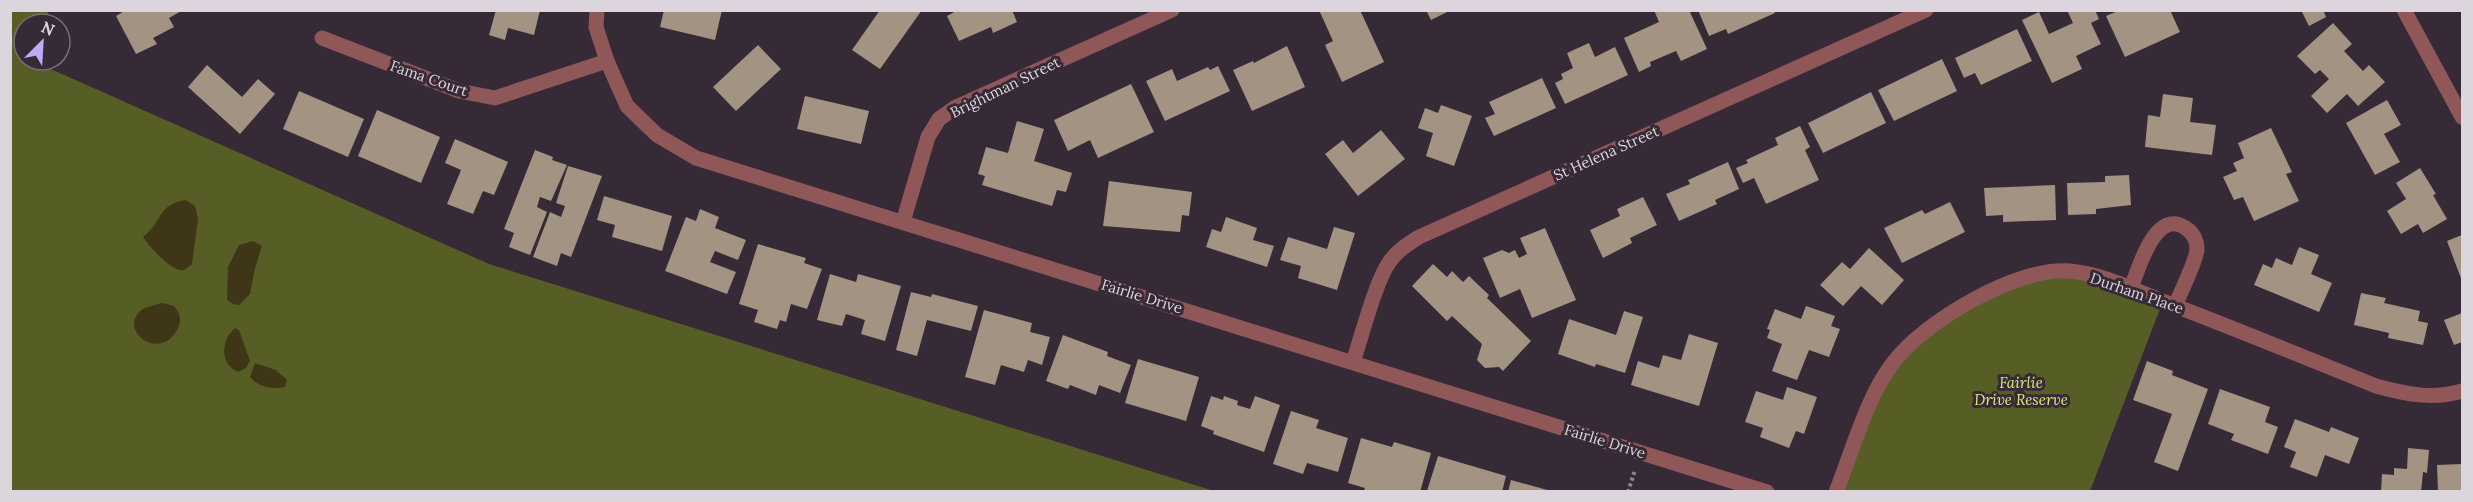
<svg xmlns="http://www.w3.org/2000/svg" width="2473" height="502" font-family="Lora,serif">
	<rect width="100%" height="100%" fill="#362a37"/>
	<g fill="#575e25">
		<polygon points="10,11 48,11 47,24 24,24 24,60 44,60 44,66 489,264 1214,491 11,491"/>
		<polygon points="2069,271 2163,301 2090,491 1836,492 1876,389 1916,338 2007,284"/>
	</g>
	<g fill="#3e3616">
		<path d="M186,200L195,206L198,219L192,264C191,265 186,269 184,270C172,273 149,246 143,237C164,221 156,205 186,200Z"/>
		<polygon points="253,241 262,246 255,268 250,294 239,305 233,304 227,300 228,267 239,245"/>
		<path d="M162,303L174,306C180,313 182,320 178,328C162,363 118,332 140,311C145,307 155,305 162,303Z"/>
		<path d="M235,328L239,330L250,361L246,368L238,372C219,364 221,340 235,328Z"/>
		<path d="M255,363L276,370L287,380L285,387C273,390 258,387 250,377Z"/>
	</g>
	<g fill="#a29383">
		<polygon points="126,10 183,10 169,18 174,27 153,38 157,44 136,54 116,16"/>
		<polygon points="496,10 540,10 534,35 508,28 505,40 489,35"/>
		<polygon points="664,10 722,10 715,40 660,27"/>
		<polygon points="880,10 922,10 880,69 852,50"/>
		<polygon points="958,10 1012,10 1017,22 993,33 991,27 959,41 947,16"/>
		<polygon points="1319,10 1360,10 1384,62 1342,82 1325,45 1333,41"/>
		<polygon points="1426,10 1451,10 1431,20"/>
		<polygon points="1654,10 1689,10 1707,49 1681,61 1676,51 1650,62 1651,66 1639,72 1624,38 1659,22"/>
		<polygon points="1698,10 1774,10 1775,13 1728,34 1726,29 1709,36"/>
		<polygon points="2067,10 2095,10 2099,19 2091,23 2101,44 2076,56 2082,69 2052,83 2022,20 2039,12 2049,34 2073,23"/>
		<polygon points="2120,10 2170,10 2180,32 2125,57 2106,16"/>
		<polygon points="2301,10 2323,10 2326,17 2309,26"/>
		<polygon points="2333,23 2352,44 2344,51 2363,71 2369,65 2385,82 2358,106 2347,94 2327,113 2311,96 2329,79 2320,70 2315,74 2297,56"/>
		<polygon points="2017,29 2032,61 1981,85 1975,73 1964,78 1955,58"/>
		<polygon points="1589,43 1595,57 1615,47 1628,75 1565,104 1555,83 1563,79 1561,74 1573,68 1567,53"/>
		<polygon points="758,45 781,69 736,111 713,87"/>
		<polygon points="1287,46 1305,87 1252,111 1233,70 1253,61 1254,63"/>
		<polygon points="1942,59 1957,91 1894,121 1878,90"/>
		<polygon points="207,65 242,97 258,79 275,94 240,134 188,87"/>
		<polygon points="1218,66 1230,91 1165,121 1146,81 1172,69 1177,81 1208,67 1210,70"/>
		<polygon points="1542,78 1556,108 1494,136 1485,118 1495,114 1489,102"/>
		<polygon points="1131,84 1154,132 1098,158 1090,140 1068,151 1054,120"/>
		<polygon points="299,91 364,119 348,157 283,129"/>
		<polygon points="1871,92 1886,123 1823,153 1808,123"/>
		<polygon points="2163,94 2193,98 2190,122 2216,125 2212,155 2145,147 2148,115 2160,117"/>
		<polygon points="805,96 869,111 861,144 797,129"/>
		<polygon points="2387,100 2401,125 2384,134 2400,162 2375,175 2346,123"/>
		<polygon points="1441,105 1472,116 1454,166 1426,156 1433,133 1418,128 1425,108 1438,113"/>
		<polygon points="377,110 440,137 421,183 358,156"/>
		<polygon points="1017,121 1044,129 1034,161 1072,173 1066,192 1057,190 1052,206 982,185 985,176 978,174 986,147 1008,153"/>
		<polygon points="1800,126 1810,147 1805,150 1819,180 1766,204 1754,178 1743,183 1736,168 1748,163 1746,160 1778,145 1775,138"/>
		<polygon points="2271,128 2292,172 2286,174 2299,201 2254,221 2243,197 2234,200 2223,177 2237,171 2233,163 2244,158 2238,143"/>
		<polygon points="1381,130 1405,159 1358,196 1325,154 1343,140 1353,153"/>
		<polygon points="455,139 508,162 494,195 483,191 473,214 447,204 461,170 445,163"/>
		<polygon points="535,150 553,157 552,160 567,165 551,201 540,197 537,207 547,212 530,255 509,247 514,233 504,229"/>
		<polygon points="1728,162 1739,189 1715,200 1717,204 1679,221 1666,194 1690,184 1688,180"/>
		<polygon points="568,166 602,176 571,257 561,253 557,266 533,257 550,212 561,217 565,206 556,203"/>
		<polygon points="2420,168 2436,194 2433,195 2447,219 2423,233 2418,224 2401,234 2387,211 2406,199 2396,183"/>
		<polygon points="2129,175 2131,205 2096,209 2096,214 2068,215 2067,183 2105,182 2105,176"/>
		<polygon points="1109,181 1192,192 1189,216 1182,215 1180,232 1103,226"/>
		<polygon points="2055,185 2056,220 2003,222 2003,215 1986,216 1984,188"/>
		<polygon points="604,196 672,216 662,251 612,237 615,225 597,220"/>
		<polygon points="1643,197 1657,225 1630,238 1632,243 1603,258 1590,230 1620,216 1617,209"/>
		<polygon points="1950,202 1965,232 1902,263 1884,228 1922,210 1925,214"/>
		<polygon points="700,209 719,217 715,228 746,240 738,260 715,251 710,262 736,272 727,294 665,271 686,217 696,221"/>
		<polygon points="1226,217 1257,228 1253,240 1274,246 1267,267 1206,247 1212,229 1221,232"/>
		<polygon points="1334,227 1355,233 1337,290 1298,278 1301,266 1280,260 1288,237 1327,249"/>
		<polygon points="1545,228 1576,300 1532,318 1520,289 1500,298 1483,258 1502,250 1509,253 1515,250 1519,258 1527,254 1520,238"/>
		<polygon points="2462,235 2462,281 2447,241"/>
		<polygon points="758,244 806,258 804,263 822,269 807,309 791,304 786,322 780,320 777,329 754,322 758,310 739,304"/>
		<polygon points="2299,247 2319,255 2311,274 2332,283 2319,312 2254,285 2263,264 2272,268 2276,258 2292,265"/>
		<polygon points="1869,248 1904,280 1882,305 1861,286 1843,306 1820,285 1842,262 1850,269"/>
		<polygon points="1433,264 1447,277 1452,271 1463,282 1469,276 1489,295 1487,298 1531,341 1503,371 1499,367 1485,368 1477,360 1482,344 1452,316 1447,321 1412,286"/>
		<polygon points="830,274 856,282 858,274 901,286 885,341 861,334 865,320 846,314 842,326 817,320"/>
		<polygon points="911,292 931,297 932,294 978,306 971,331 927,320 917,356 896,350"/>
		<polygon points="2361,293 2386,298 2384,303 2420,311 2418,321 2428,323 2423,345 2388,338 2389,333 2354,325"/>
		<polygon points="1806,306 1835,316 1831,326 1840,329 1829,357 1809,350 1797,380 1772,371 1782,344 1767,338 1770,330 1767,329 1775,309 1801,319"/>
		<polygon points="984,310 1032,323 1030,332 1050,337 1042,365 1028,360 1024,372 1001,365 995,385 965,377"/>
		<polygon points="1624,311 1643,317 1625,373 1596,364 1595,367 1558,354 1569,319 1616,335"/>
		<polygon points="2462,313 2462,342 2454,345 2444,320"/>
		<polygon points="1689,334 1718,343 1699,406 1631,385 1638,361 1659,368 1663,355 1681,360"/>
		<polygon points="1063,335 1108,352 1107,356 1131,365 1120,393 1099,385 1096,395 1070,385 1068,389 1046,381"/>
		<polygon points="1138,359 1199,377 1186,421 1125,403"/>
		<polygon points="2147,361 2173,371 2172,375 2208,389 2178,471 2154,462 2172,414 2133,400"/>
		<polygon points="1787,387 1817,397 1804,434 1796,431 1789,448 1760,437 1763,428 1745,422 1756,391 1783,400"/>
		<polygon points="2220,389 2270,407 2265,422 2278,427 2268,454 2231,440 2234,434 2208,424"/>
		<polygon points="1211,396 1223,400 1224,396 1238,401 1237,405 1250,409 1255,396 1280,405 1264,452 1213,434 1214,431 1201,426"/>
		<polygon points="1291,411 1319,420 1316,428 1348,438 1338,472 1307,463 1303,474 1273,464"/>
		<polygon points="2295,419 2329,432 2331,427 2359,438 2349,464 2325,455 2317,477 2290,467 2296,452 2284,447"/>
		<polygon points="1361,438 1392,447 1394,442 1431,453 1420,492 1363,492 1365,488 1348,483"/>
		<polygon points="2408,448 2429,450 2427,473 2423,472 2421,492 2381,492 2382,474 2394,475 2394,468 2407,469"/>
		<polygon points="1438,456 1506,476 1502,492 1427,491"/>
		<polygon points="2462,464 2462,492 2438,492 2437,465"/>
		<polygon points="1511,480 1551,491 1551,492 1508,492"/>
	</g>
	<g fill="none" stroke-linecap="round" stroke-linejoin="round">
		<polyline stroke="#8d838d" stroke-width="4" stroke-dasharray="3 3" stroke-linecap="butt" points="1628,492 1635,470"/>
		<g stroke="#905759" stroke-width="15">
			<polyline points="597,10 596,27 607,61 627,106 657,135 696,158 1767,492"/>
			<polyline points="2404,10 2462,117"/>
			<polyline points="322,38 459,91 495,98 607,61"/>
			<polyline points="903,222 928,137 939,119 956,107 1172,10"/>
			<path d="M2131,288C2138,270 2155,209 2184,227C2193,232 2197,240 2197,250C2196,261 2180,294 2175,306"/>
			<path d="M1353,362C1362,336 1375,282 1390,261C1398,250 1408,244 1419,237L1926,10"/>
			<path d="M1836,492C1852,452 1867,396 1893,363C1923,322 2018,266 2070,271C2103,274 2134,290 2165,302C2236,329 2306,358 2376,386C2405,394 2433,400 2462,391"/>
		</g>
	</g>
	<g text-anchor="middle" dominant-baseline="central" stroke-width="6" stroke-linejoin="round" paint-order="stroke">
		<g font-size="15" fill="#ddd5dd" stroke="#362a37">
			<text transform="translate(429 78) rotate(19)">Fama Court</text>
			<text transform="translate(1005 87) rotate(-26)">Brightman Street</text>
			<text transform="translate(1606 153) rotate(-24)">St Helena Street</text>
			<text transform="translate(2137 293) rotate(19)">Durham Place</text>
			<text transform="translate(1142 296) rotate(17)">Fairlie Drive</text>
			<text transform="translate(1605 441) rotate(17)">Fairlie Drive</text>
		</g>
		<g font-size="15" font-style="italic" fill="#ddea7b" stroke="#362a37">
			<text x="2021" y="382">Fairlie<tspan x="2021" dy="17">Drive Reserve</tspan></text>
		</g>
	</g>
	<rect width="2473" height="502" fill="none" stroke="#ddd5dd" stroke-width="24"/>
	<g transform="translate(42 42) rotate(24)"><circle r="28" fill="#362a37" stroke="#796e79" stroke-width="1.5"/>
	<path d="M0-4.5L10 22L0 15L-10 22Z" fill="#bda9f5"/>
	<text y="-9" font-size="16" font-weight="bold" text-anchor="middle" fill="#ddd5dd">N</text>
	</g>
</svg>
